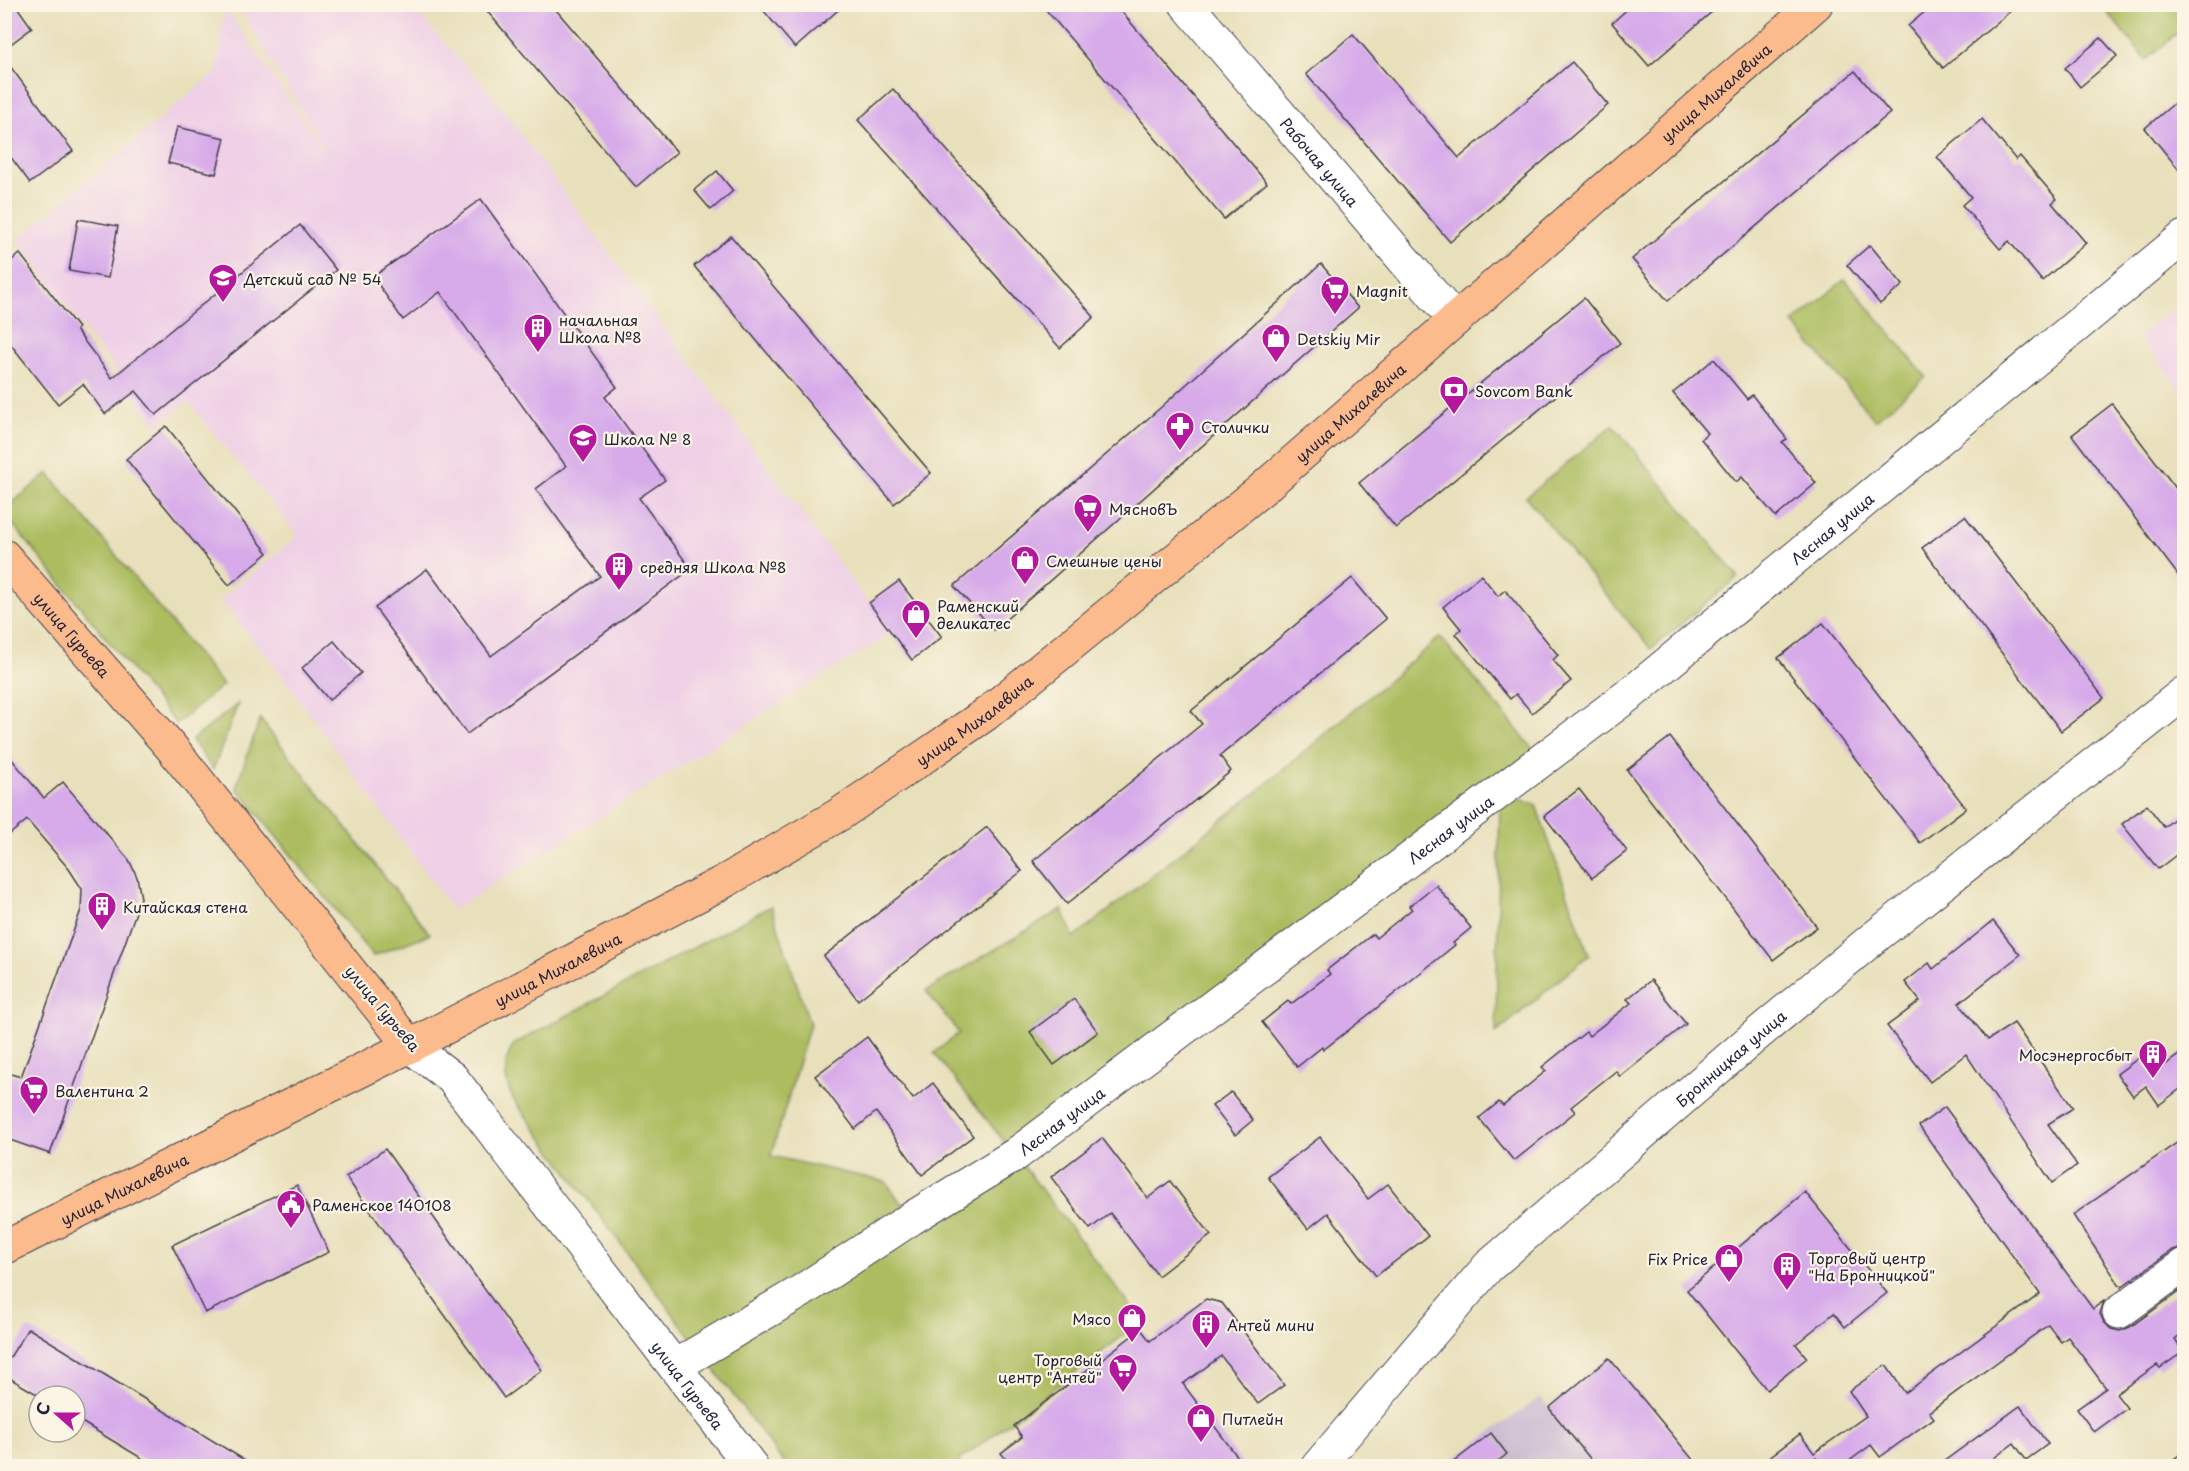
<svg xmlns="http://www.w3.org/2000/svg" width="2189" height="1471" font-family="'Playpen Sans',sans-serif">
	<rect width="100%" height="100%" fill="#fcf5e5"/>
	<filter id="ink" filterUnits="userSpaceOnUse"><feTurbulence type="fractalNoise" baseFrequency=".0167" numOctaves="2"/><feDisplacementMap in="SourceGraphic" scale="12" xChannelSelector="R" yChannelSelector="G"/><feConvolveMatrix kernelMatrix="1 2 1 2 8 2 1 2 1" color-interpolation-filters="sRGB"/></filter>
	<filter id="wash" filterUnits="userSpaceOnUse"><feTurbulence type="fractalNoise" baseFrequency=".008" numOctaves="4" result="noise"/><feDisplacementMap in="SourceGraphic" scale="24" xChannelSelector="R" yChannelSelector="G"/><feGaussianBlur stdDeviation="1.35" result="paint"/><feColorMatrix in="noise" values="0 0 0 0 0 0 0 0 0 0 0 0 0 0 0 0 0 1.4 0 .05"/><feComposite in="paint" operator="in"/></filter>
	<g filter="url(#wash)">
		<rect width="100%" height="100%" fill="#e8e0bb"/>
		<g fill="#efd0e6">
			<polygon points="224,5 338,171 237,5 409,5 485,86 891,633 453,910 273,664 220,600 298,535 188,402 157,426 17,240 217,71"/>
			<polygon points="2184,301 2184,395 2139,336"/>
		</g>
		<polygon fill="#cdbed2" points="1609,1358 1699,1466 1443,1466 1541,1397 1549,1408"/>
		<g fill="#acbc5e" stroke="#676f4c" stroke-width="1.5" fill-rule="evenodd">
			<polygon points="2115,5 2184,5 2184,28 2146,60 2106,11"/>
			<polygon points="1845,279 1926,377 1875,420 1793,323"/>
			<polygon points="1613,425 1738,577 1651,649 1526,497"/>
			<polygon points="48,473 223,685 176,724 5,515 5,509"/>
			<path d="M1440,637L1543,761L1500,792L1536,805L1589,955L1496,1033L1500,793L1015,1155L1142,1321L1016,1418L958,1461L961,1466H786L513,1099C504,1079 502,1063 514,1044L771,906L810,1024L771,1156L886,1182L912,1218L1014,1154L934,1053L959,1033L926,991L1062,909L1074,938L1264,786ZM1073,1000L1054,1064L1030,1032Z"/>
			<polygon points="238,704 213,770 192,740"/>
			<polygon points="260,719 430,934 373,956 236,787"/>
		</g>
		<g id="blocks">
			<g fill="#d7abea">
				<polygon points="4,4 15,4 32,28 4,49"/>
				<polygon points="481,4 551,4 677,152 636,187"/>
				<polygon points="758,4 845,4 795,48"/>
				<polygon points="1041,4 1115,4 1267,183 1224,219"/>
				<polygon points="1633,4 1721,4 1649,66 1612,23"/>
				<polygon points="1934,4 2019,4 1943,68 1908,26"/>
				<polygon points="1353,34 1459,158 1572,62 1608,105 1450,242 1306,74"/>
				<polygon points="2101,38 2117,56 2080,87 2065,68"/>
				<polygon points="4,58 73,151 30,183 4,148"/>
				<polygon points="1855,71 1890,113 1668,301 1632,259"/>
				<polygon points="893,89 1094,317 1060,348 858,120"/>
				<polygon points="2184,95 2184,176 2145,128"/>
				<polygon points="1982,119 2016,160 2020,156 2057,199 2052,203 2086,243 2042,281 2009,241 2000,249 1962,205 1971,197 1937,157"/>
				<polygon points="177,127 225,138 216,174 168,163"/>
				<polygon points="717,171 733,191 711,210 694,190"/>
				<polygon points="481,199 617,387 605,397 665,480 639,498 691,569 467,734 375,608 427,569 491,656 600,576 536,489 566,466 440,292 403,320 373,277"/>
				<polygon points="78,219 118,226 108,278 69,271"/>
				<polygon points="300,225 336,270 156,415 136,391 105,414 83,384 58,404 4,336 4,266 20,254 78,328 76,330 112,378"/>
				<polygon points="731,236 931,473 894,504 694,266"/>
				<polygon points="1870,245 1903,285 1880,304 1847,265"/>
				<polygon points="1321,264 1358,308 994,630 954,586 1159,409"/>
				<polygon points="1584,298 1620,343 1396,528 1359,483"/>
				<polygon points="1714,359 1747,399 1752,395 1787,439 1782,442 1816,483 1776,517 1742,477 1736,482 1701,439 1707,433 1673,393"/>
				<polygon points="2112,404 2184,499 2184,583 2072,435"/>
				<polygon points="166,426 268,553 229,585 126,459"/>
				<polygon points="1965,516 2104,698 2061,731 1922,548"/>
				<polygon points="1481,575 1498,596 1505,590 1558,655 1553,660 1571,681 1532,713 1516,694 1510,699 1456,634 1461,629 1443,607"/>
				<polygon points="1352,578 1386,619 1220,756 1231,771 1067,904 1033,861 1202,724 1191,711"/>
				<polygon points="899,581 942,637 912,660 869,603"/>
				<polygon points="1823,623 1966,808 1920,843 1778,658"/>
				<polygon points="334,641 361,673 329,700 302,668"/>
				<polygon points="1670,737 1817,927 1773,960 1627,770"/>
				<polygon points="4,750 44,798 63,782 129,860 137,877 141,898 50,1154 4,1138 4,1072 21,1077 81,910 82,889 69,869 27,820 4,839"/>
				<polygon points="1579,789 1627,851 1592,878 1544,816"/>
				<polygon points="2147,805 2164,827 2184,811 2184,849 2158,869 2122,824"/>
				<polygon points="987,827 1022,871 858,1000 824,956"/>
				<polygon points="1436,885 1471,928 1453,943 1455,945 1368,1015 1323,1050 1322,1047 1297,1067 1262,1022 1288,1001 1291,1004 1330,974 1327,970 1373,934 1376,938 1412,909 1409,906"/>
				<polygon points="1993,921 2020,955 1959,1003 1988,1040 2014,1023 2073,1108 2048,1124 2077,1165 2052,1183 1966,1054 1930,1082 1887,1026 1920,1001 1905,982 1929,963 1933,969"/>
				<polygon points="1651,980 1686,1024 1620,1077 1616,1071 1571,1107 1575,1112 1514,1161 1479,1118 1499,1102 1503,1106 1546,1071 1542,1067 1586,1032 1589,1036 1631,1003 1627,999"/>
				<polygon points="1074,999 1098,1032 1054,1065 1030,1032"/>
				<polygon points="867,1037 913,1099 933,1083 973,1136 922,1175 876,1112 855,1129 815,1076"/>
				<polygon points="2184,1051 2184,1086 2159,1105 2146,1086 2133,1096 2117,1074 2140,1057 2153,1074"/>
				<polygon points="1231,1092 1253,1120 1235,1135 1212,1106"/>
				<polygon points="1945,1107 2093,1309 2104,1301 2100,1314 2104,1322 2111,1329 2120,1331 2130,1327 2184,1288 2184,1333 2175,1340 2183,1352 2160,1368 2157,1365 2116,1394 2127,1408 2094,1432 2077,1409 2106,1388 2068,1337 2061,1342 2048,1325 1929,1412 1934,1418 1880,1457 1871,1445 1841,1467 1823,1467 1816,1457 1804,1467 1756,1467 1800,1434 1814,1453 1866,1416 1849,1391 1886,1365 1905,1393 2040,1294 1919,1126"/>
				<polygon points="1320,1137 1368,1199 1388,1184 1428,1236 1376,1276 1328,1213 1308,1229 1268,1177"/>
				<polygon points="1102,1138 1148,1198 1170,1181 1211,1235 1158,1276 1110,1213 1090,1229 1051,1177"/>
				<polygon points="2184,1138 2184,1247 2173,1250 2121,1287 2073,1215"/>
				<polygon points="385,1149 542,1370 504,1398 346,1177"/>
				<polygon points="297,1185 329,1252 205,1313 172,1245"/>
				<polygon points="1805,1192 1887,1293 1845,1327 1834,1313 1796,1344 1807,1358 1767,1390 1687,1290"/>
				<polygon points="1206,1299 1222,1303 1284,1385 1258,1404 1221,1356 1183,1384 1245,1467 1012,1467 1001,1453 1022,1437 1014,1426 1141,1329 1150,1341"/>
				<polygon points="28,1328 256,1467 156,1467 75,1418 75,1396 40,1396 4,1375 4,1367"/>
				<polygon points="1609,1358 1699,1467 1597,1467 1549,1408"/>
				<polygon points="2020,1406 2048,1444 2026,1460 2014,1443 1982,1467 1936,1467"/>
				<polygon points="1491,1433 1507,1454 1491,1467 1447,1467"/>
			</g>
		</g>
	</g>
	<g filter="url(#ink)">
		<use href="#blocks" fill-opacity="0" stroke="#403e4e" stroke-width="1.5"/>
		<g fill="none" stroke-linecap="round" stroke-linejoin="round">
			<g stroke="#403e4e" stroke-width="35">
				<g id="minor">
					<path id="s1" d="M1186,4L1455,320"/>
					<path id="s2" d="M410,1046L452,1078L751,1466"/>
					<polyline points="2119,1312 2184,1265"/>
					<path id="s3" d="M675,1366L800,1292L912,1218L1015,1155L1634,691L2184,237"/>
					<path id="s4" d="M1318,1466L1488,1267L1754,1037L1871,940L2184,693"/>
				</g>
			</g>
			<g stroke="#403e4e" stroke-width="35">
				<g id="major">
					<path id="s5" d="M4,556L171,747L410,1046"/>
					<path id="s6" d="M4,1248L410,1046L727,880L840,814L915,763L986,714L1261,490L1816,4"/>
				</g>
			</g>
			<use href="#minor" stroke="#fff" stroke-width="33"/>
			<use href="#major" stroke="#fbbb8d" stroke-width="33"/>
			<g stroke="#22223b" stroke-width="7">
				<polyline id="rail" points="2169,1466 2184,1455"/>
			</g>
			<use href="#rail" stroke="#fcf5e5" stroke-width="4.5" stroke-dasharray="14" stroke-linecap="butt"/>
		</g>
	</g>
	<defs>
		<g id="school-pin" transform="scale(1.5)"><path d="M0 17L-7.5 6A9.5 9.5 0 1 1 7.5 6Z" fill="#b5179e" stroke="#fcf5e5"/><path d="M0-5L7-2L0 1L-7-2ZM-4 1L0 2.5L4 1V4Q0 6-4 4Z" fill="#fff"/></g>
		<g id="supermarket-pin" transform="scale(1.5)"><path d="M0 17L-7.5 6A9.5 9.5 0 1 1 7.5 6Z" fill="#b5179e" stroke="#fcf5e5"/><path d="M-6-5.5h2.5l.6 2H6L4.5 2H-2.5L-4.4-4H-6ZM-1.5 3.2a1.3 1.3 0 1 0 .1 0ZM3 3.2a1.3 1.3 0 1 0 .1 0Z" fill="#fff"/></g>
		<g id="building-pin" transform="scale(1.5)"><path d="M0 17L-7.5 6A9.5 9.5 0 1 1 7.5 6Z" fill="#b5179e" stroke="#fcf5e5"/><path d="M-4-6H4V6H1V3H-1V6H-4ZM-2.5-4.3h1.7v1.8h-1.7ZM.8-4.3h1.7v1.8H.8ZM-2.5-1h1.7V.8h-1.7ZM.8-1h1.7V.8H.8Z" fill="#fff"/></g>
		<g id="shop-pin" transform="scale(1.5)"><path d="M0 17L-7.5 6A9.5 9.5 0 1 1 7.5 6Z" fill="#b5179e" stroke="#fcf5e5"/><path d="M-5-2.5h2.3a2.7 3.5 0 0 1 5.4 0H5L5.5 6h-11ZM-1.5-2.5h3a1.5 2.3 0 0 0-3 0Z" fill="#fff"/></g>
		<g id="bank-pin" transform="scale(1.5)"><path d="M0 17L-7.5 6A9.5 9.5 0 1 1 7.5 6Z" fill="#b5179e" stroke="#fcf5e5"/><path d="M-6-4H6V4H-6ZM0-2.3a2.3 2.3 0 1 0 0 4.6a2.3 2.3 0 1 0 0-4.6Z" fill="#fff"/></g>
		<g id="pharmacy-pin" transform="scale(1.5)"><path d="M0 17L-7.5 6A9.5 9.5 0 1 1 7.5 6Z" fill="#b5179e" stroke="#fcf5e5"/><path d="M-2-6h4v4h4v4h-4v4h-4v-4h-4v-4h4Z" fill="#fff"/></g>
		<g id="civic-pin" transform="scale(1.5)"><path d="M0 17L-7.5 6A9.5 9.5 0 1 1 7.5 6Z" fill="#b5179e" stroke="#fcf5e5"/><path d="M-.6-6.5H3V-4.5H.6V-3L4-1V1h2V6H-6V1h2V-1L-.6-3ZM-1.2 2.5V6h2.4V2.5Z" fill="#fff"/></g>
	</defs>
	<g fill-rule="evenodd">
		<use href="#school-pin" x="223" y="278"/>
		<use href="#supermarket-pin" x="1335" y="290"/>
		<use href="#building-pin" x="538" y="328"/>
		<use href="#shop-pin" x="1276" y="338"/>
		<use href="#bank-pin" x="1454" y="390"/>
		<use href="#pharmacy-pin" x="1180" y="426"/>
		<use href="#school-pin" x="583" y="438"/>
		<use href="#supermarket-pin" x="1088" y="508"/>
		<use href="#shop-pin" x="1025" y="560"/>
		<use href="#building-pin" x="619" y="566"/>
		<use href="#shop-pin" x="916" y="614"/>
		<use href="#building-pin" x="102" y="906"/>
		<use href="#building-pin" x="2153" y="1054"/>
		<use href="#supermarket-pin" x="34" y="1090"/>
		<use href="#civic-pin" x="291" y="1204"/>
		<use href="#shop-pin" x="1729" y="1258"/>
		<use href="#building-pin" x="1787" y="1266"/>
		<use href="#shop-pin" x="1132" y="1318"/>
		<use href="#building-pin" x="1206" y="1324"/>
		<use href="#supermarket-pin" x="1123" y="1368"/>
		<use href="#shop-pin" x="1201" y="1418"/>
	</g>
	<g text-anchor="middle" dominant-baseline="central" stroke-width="4.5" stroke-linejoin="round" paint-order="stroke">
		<g font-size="15" fill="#22223b" stroke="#fcf5e5">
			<text stroke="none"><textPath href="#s6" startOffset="2078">улица Михалевича</textPath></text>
			<text stroke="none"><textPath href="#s1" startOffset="207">Рабочая улица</textPath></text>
			<text stroke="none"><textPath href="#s6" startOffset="1592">улица Михалевича</textPath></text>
			<text stroke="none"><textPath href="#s3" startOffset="1430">Лесная улица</textPath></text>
			<text stroke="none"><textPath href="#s5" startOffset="104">улица Гурьева</textPath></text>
			<text stroke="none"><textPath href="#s6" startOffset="1106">улица Михалевича</textPath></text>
			<text stroke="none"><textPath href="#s3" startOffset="944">Лесная улица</textPath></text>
			<text stroke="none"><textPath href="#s6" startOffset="620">улица Михалевича</textPath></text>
			<text transform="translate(383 1008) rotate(50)">улица Гурьева</text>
			<text stroke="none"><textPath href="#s4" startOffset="582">Бронницкая улица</textPath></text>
			<text stroke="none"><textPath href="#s3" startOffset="458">Лесная улица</textPath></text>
			<text stroke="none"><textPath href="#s6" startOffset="134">улица Михалевича</textPath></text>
			<text stroke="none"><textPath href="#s2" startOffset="440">улица Гурьева</textPath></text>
		</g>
		<g font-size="15" fill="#22223b" stroke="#fcf5e5" text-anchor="start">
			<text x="244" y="278">Детский сад № 54</text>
			<text x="1356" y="290">Magnit</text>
			<text x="559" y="319">начальная<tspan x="559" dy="17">Школа №8</tspan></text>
			<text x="1297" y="338">Detskiy Mir</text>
			<text x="1475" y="390">Sovcom Bank</text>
			<text x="1201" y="426">Столички</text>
			<text x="604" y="438">Школа № 8</text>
			<text x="1109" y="508">МясновЪ</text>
			<text x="1046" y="560">Смешные цены</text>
			<text x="640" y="566">средняя Школа №8</text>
			<text x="937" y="605">Раменский<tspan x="937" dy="17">деликатес</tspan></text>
			<text x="123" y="906">Китайская стена</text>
			<text x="2132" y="1054" text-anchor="end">Мосэнергосбыт</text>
			<text x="55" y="1090">Валентина 2</text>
			<text x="312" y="1204">Раменское 140108</text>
			<text x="1808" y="1257">Торговый центр<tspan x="1808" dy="17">"На Бронницкой"</tspan></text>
			<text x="1708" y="1258" text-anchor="end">Fix Price</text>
			<text x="1111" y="1318" text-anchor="end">Мясо</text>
			<text x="1227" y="1324">Антей мини</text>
			<text x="1102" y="1359" text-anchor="end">Торговый<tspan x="1102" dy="17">центр "Антей"</tspan></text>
			<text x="1222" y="1418">Питлейн</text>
		</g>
	</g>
	<rect width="2189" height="1471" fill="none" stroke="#fcf5e5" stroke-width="24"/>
	<g transform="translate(57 1414) rotate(291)"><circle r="28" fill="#fcf5e5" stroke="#a5a1a1" stroke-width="1.5"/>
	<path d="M0-4.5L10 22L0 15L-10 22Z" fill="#b5179e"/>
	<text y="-9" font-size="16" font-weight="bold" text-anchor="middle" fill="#22223b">С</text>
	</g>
</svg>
